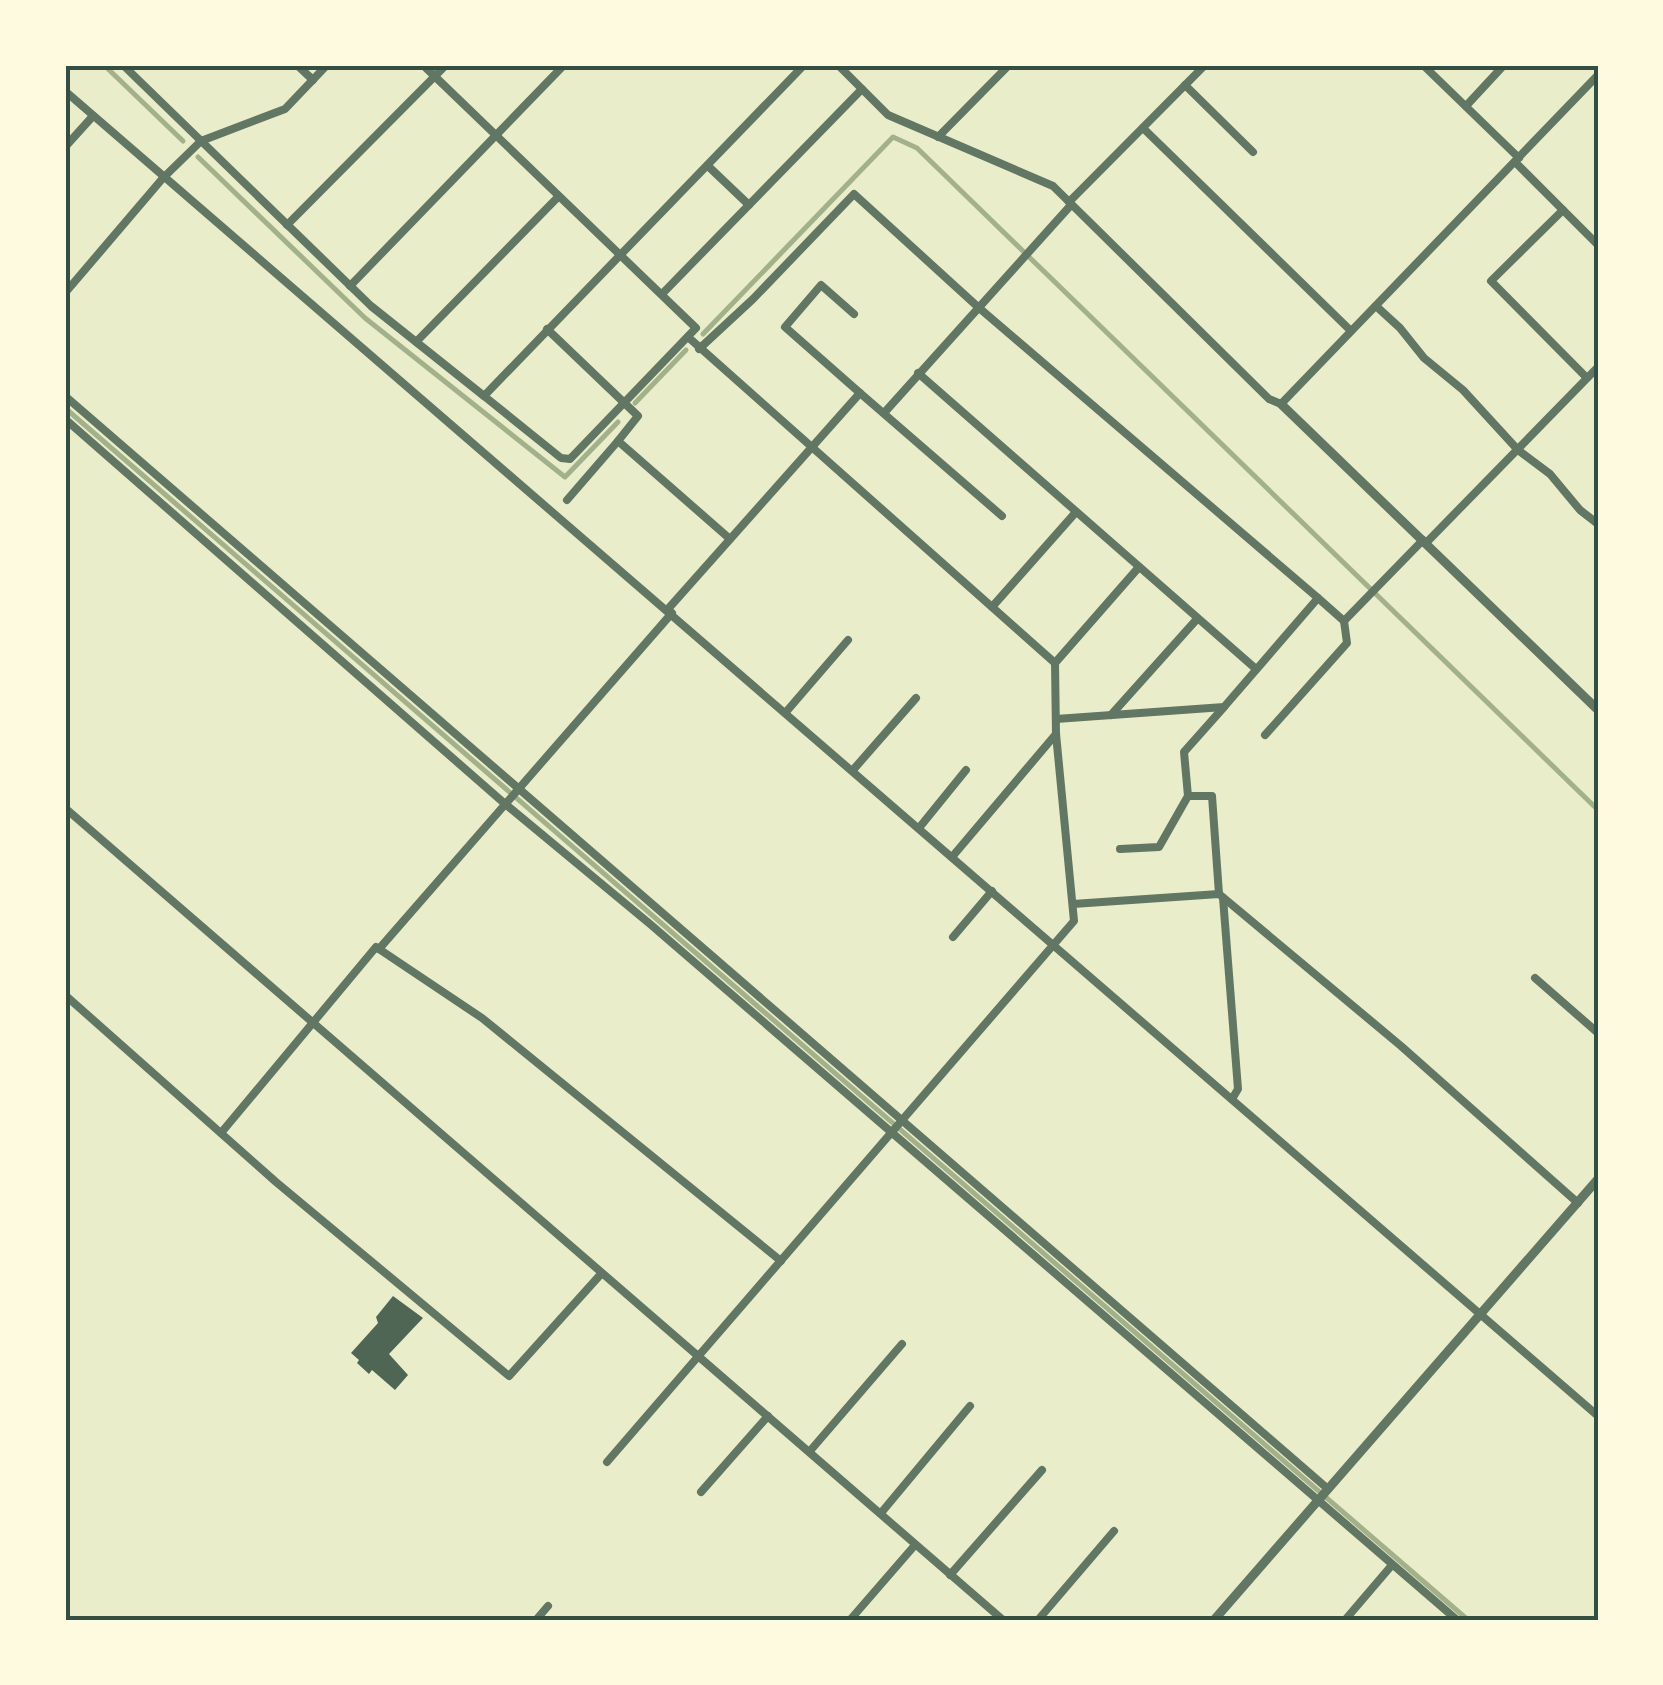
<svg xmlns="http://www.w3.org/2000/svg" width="1663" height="1685" font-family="Commissioner,sans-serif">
	<rect width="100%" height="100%" fill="#e9edc9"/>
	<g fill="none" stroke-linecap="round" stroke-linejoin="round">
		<g stroke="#a3b18a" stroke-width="5">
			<polyline points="104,65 183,141"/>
			<polyline points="198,157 365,318 565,477 618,422"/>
			<polyline points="703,334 893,137 917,148 1598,810"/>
			<polyline points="635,403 686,350"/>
			<polyline points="65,408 1468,1620"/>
		</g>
	</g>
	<polygon fill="#4f6655" points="393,1296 423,1318 389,1354 408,1375 395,1390 372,1370 369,1374 357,1363 359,1360 351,1353 378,1323 376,1317"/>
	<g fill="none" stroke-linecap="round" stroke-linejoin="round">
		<g stroke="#617663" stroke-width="8">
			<polyline points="123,65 371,306 484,396 804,65"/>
			<polyline points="297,65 313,80"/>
			<polyline points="423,65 696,328 570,459 561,458 484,396"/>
			<polyline points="838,65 888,115 1053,186 1269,399 1281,404 1598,75"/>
			<polyline points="1423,65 1519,158"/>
			<polyline points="1185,85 1253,152"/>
			<polyline points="65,91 1598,1416"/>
			<polyline points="1466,106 1504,65"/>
			<polyline points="1143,128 1351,331"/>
			<polyline points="938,137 1009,65"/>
			<polyline points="65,147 93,116"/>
			<polyline points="1515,162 1598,245"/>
			<polyline points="708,166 749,205"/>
			<polyline points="1069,202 1205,65"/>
			<polyline points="1563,210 1491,281 1587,378"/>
			<polyline points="287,225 446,65"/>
			<polyline points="350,286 564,65"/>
			<polyline points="65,293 163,178 201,141 285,109 327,65"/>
			<polyline points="662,294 862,89"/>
			<polyline points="1376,306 1400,328 1424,358 1463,390 1518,450 1550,474 1580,510 1598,524"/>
			<polyline points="854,314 821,285 785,327 860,393"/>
			<polyline points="547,329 638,416 618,441 730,539"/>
			<polyline points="416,342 558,197"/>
			<polyline points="699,349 753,299 854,194 978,307 1318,598 1224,707 1056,719"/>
			<polyline points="918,373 1256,669"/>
			<polyline points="65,396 1328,1489"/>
			<polyline points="884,413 1071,205"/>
			<polyline points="65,419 504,803 650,924 1457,1620"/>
			<polyline points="567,500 618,441"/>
			<polyline points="1426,543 1598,367"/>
			<polyline points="1318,598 1344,621 1423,540"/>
			<polyline points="992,607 1076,512"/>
			<polyline points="668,609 860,393 1002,516"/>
			<polyline points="1055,663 1139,567"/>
			<polyline points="786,712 848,640"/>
			<polyline points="1111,715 1197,619"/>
			<polyline points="1265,735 1347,643 1344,621"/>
			<polyline points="853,770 916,698"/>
			<polyline points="1188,796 1212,796 1219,894"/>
			<polyline points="65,808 1003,1620"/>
			<polyline points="919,828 966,770"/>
			<polyline points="1120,849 1159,847 1188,796 1184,752 1224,707"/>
			<polyline points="952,857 1056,734"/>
			<polyline points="1223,898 1238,1089 1232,1099"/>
			<polyline points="1073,904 1219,894 1401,1046 1578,1203"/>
			<polyline points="953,937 992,891"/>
			<polyline points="379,949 672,613"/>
			<polyline points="1535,978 1598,1033"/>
			<polyline points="65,995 276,1182 509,1376 601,1274"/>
			<polyline points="221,1133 376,947 482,1018 781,1261"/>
			<polyline points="810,1451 902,1344"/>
			<polyline points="607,1462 1074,921 1056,734 1055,663 688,337"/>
			<polyline points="701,1492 768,1416"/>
			<polyline points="881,1513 970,1406"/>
			<polyline points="950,1575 1042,1470"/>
			<polyline points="536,1620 548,1606"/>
			<polyline points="850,1620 915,1545"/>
			<polyline points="1038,1620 1114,1531"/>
			<polyline points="1345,1620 1392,1565"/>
		</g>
		<g stroke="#617663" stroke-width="9">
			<polyline points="1281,404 1598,710"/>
			<polyline points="1214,1620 1598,1179"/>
		</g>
	</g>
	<rect width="1663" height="1685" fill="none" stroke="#fefae0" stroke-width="135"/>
	<rect x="68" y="68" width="1528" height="1550" fill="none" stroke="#344e41" stroke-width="4"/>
</svg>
